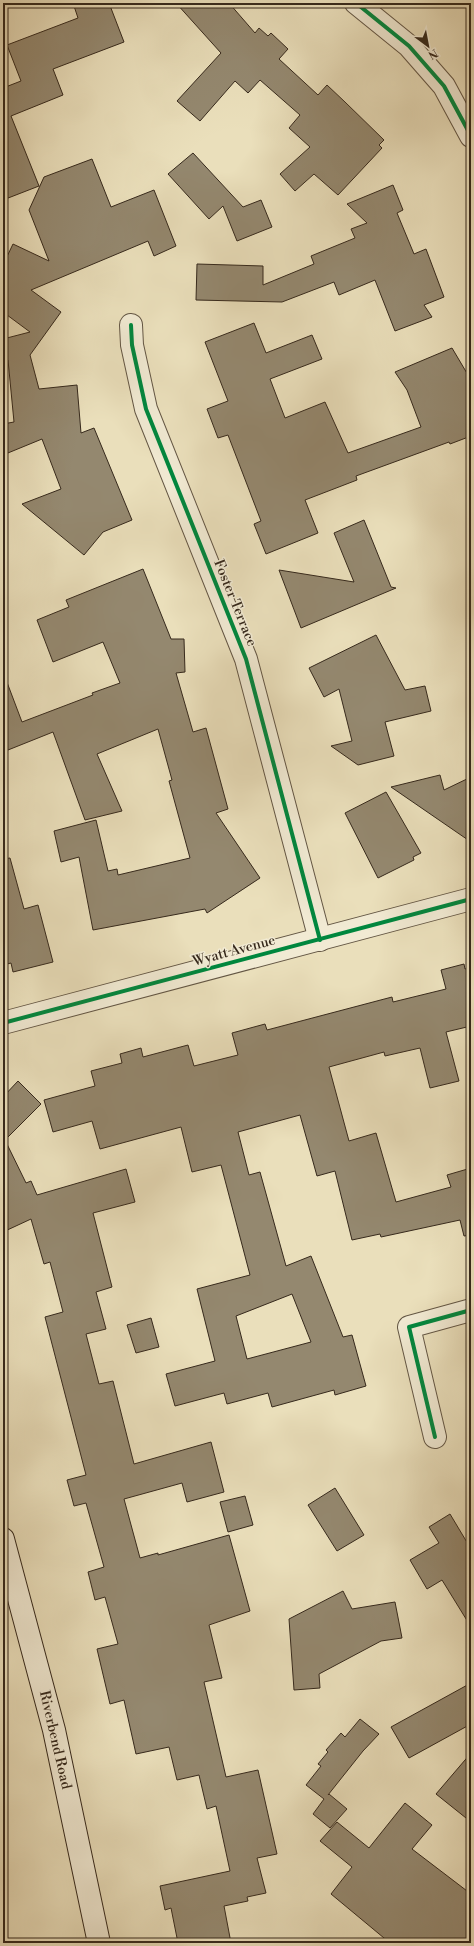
<svg xmlns="http://www.w3.org/2000/svg" width="474" height="1946" font-family="'Libre Bodoni',serif">
	<rect width="100%" height="100%" fill="#eadfbb"/>
	<filter id="stains"><feTurbulence type="fractalNoise" baseFrequency=".005" numOctaves="4"/><feColorMatrix values="0 0 0 0 .2 0 0 0 0 .09 0 0 0 0 .02 0 0 0 .5 -.17"/></filter>
	<radialGradient id="worn" r=".72"><stop offset=".6" stop-color="#630" stop-opacity="0"/><stop offset="1" stop-color="#630" stop-opacity=".3"/></radialGradient>
	<g fill="#94886f" stroke="#36291c" fill-rule="evenodd">
		<polygon points="73,3 109,3 124,42 53,69 63,95 11,116 39,186 3,200 3,88 21,81 7,45 78,18"/>
		<polygon points="176,3 229,3 255,33 259,28 268,36 271,33 288,49 279,59 318,95 327,85 345,102 384,140 379,145 382,148 338,195 314,174 295,191 280,174 310,147 289,128 300,115 260,80 248,93 235,81 200,121 177,101 221,53"/>
		<polygon points="193,153 243,207 261,200 272,227 237,241 223,206 209,219 168,174"/>
		<polygon points="92,159 111,207 154,190 176,246 154,256 148,241 31,290 61,312 30,355 39,389 77,385 81,433 94,428 132,520 103,532 84,555 22,504 61,489 42,439 3,455 3,424 14,422 8,360 3,361 3,339 30,332 3,312 3,265 13,244 49,261 29,210 44,177"/>
		<polygon points="393,185 403,210 397,213 414,254 426,249 444,297 424,305 432,317 395,331 375,280 339,295 334,282 282,302 196,300 197,264 263,266 263,285 314,264 311,256 355,238 351,229 367,223 347,204"/>
		<polygon points="254,323 266,353 312,335 322,359 270,379 285,418 325,402 348,453 421,427 407,390 395,372 452,348 471,380 471,436 450,444 449,442 356,476 357,480 305,500 318,533 266,554 254,524 261,521 228,435 218,438 207,409 228,401 205,342"/>
		<polygon points="364,520 391,587 396,588 301,628 279,570 354,582 334,533"/>
		<polygon points="143,569 171,639 184,639 185,672 176,673 193,732 206,728 228,809 216,813 260,878 207,913 205,909 93,930 79,857 61,862 54,831 96,820 108,871 117,869 118,875 190,858 169,781 172,780 158,729 97,754 122,811 85,820 53,732 3,752 3,677 5,677 22,722 93,695 92,693 120,683 103,642 53,662 37,620 69,607 66,600"/>
		<polygon points="376,635 405,690 425,686 431,711 385,722 394,756 358,765 331,746 352,741 339,689 324,697 309,668"/>
		<polygon points="440,775 444,790 471,777 471,842 391,787"/>
		<polygon points="386,792 421,853 413,857 414,860 378,878 345,813"/>
		<polygon points="10,858 24,909 38,905 53,962 13,972 11,963 3,965 3,859"/>
		<path d="M464,964L465,969L471,967V1026L446,1032L459,1081L430,1088L420,1048L385,1056L384,1052L329,1067L349,1141L376,1133L396,1202L451,1187L447,1175L471,1168V1235L464,1236L460,1220L381,1237L380,1234L352,1240L335,1171L317,1176L300,1115L238,1132L249,1175L260,1172L286,1266L311,1256L343,1337L352,1335L366,1386L335,1395L334,1390L272,1407L268,1393L227,1404L224,1393L175,1406L166,1374L215,1361L197,1289L250,1275L221,1165L192,1172L181,1127L100,1149L92,1121L53,1132L44,1100L95,1086L91,1071L122,1063L120,1054L141,1048L143,1057L188,1045L194,1066L238,1055L232,1033L265,1024L267,1030L392,997L393,1002L446,989L441,970ZM292,1294L311,1342L247,1359L236,1316Z"/>
		<polygon points="18,1081 41,1104 5,1140 26,1183 31,1181 37,1195 126,1169 135,1202 93,1213 112,1287 96,1292 106,1329 86,1334 99,1384 113,1381 134,1464 211,1442 224,1492 187,1502 182,1483 124,1499 140,1558 158,1553 158,1555 229,1535 250,1611 209,1625 222,1678 204,1682 226,1777 258,1770 277,1854 257,1858 266,1893 247,1897 248,1901 224,1906 231,1943 178,1943 171,1908 165,1910 160,1886 230,1871 216,1806 207,1809 199,1775 177,1780 169,1747 136,1754 124,1700 110,1704 97,1649 118,1644 105,1597 95,1600 88,1572 104,1567 86,1503 74,1506 67,1480 86,1475 45,1317 63,1312 50,1262 44,1264 31,1219 3,1232 3,1097"/>
		<polygon points="151,1318 159,1347 136,1353 127,1325"/>
		<polygon points="335,1488 364,1535 337,1551 308,1505"/>
		<polygon points="245,1496 253,1525 228,1532 220,1502"/>
		<polygon points="450,1514 471,1549 471,1627 442,1580 427,1589 410,1560 439,1543 429,1527"/>
		<polygon points="343,1591 352,1609 395,1602 402,1638 381,1641 319,1674 320,1688 294,1690 289,1619"/>
		<polygon points="471,1683 471,1724 409,1758 391,1727"/>
		<polygon points="360,1719 379,1734 363,1751 328,1795 329,1794 347,1809 330,1828 313,1814 324,1799 306,1785 321,1766 318,1764 328,1752 326,1750 341,1733 345,1737"/>
		<polygon points="471,1753 471,1822 436,1794"/>
		<polygon points="405,1803 432,1825 412,1849 471,1894 471,1943 390,1943 331,1894 352,1867 320,1841 337,1822 369,1848"/>
	</g>
	<g fill="none" stroke-linecap="round" stroke-linejoin="round">
		<g stroke="#635644" stroke-width="24">
			<g id="street">
				<polyline points="356,3 409,46 444,86 471,136"/>
				<polyline points="131,325 132,345 146,409 246,659 320,940"/>
				<polyline points="3,1023 471,899"/>
				<polyline points="435,1437 409,1327 471,1310"/>
			</g>
		</g>
		<g stroke="#36291c" stroke-width="24">
			<polyline id="secondary" points="3,1539 54,1730 99,1943"/>
		</g>
		<use href="#street" stroke="#f1ead3" stroke-width="22"/>
		<use href="#secondary" stroke="#f1ead3" stroke-width="22"/>
		<g stroke="#f1ead3" stroke-width="6">
			<g id="cycleway">
				<polyline points="356,3 409,46 444,86 471,136"/>
				<polyline points="131,325 132,345 146,409 246,659 320,940"/>
				<polyline points="3,1023 471,899"/>
				<polyline points="435,1437 409,1327 471,1310"/>
			</g>
		</g>
		<use href="#cycleway" stroke="#00873e" stroke-width="4"/>
	</g>
	<g text-anchor="middle" dominant-baseline="central" stroke-width="3" stroke-linejoin="round" paint-order="stroke">
		<g font-size="14" fill="#36291c" stroke="#f1ead3">
			<text transform="translate(235 603) rotate(68)">Foster Terrace</text>
			<text transform="translate(234 951) rotate(-15)">Wyatt Avenue</text>
			<text transform="translate(55 1740) rotate(77)">Riverbend Road</text>
		</g>
	</g>
	<rect width="474" height="1946" fill="none" stroke="#eadfbb" stroke-width="16"/>
	<rect x="4" y="4" width="466" height="1938" fill="none" stroke="#36291c" stroke-width="2"/>
	<rect x="8" y="8" width="458" height="1930" fill="none" stroke="#36291c"/>
	<g transform="translate(428 46) rotate(148)" stroke="#f1ead3" stroke-width="3" paint-order="stroke">
	<path d="M0-3L7 15L0 10L-7 15Z" fill="#36291c"/>
	<text y="-6" font-size="11" font-weight="bold" text-anchor="middle" fill="#36291c">N</text>
	</g>
	<rect width="100%" height="100%" filter="url(#stains)"/>
	<rect width="100%" height="100%" fill="url(#worn)"/>
</svg>
